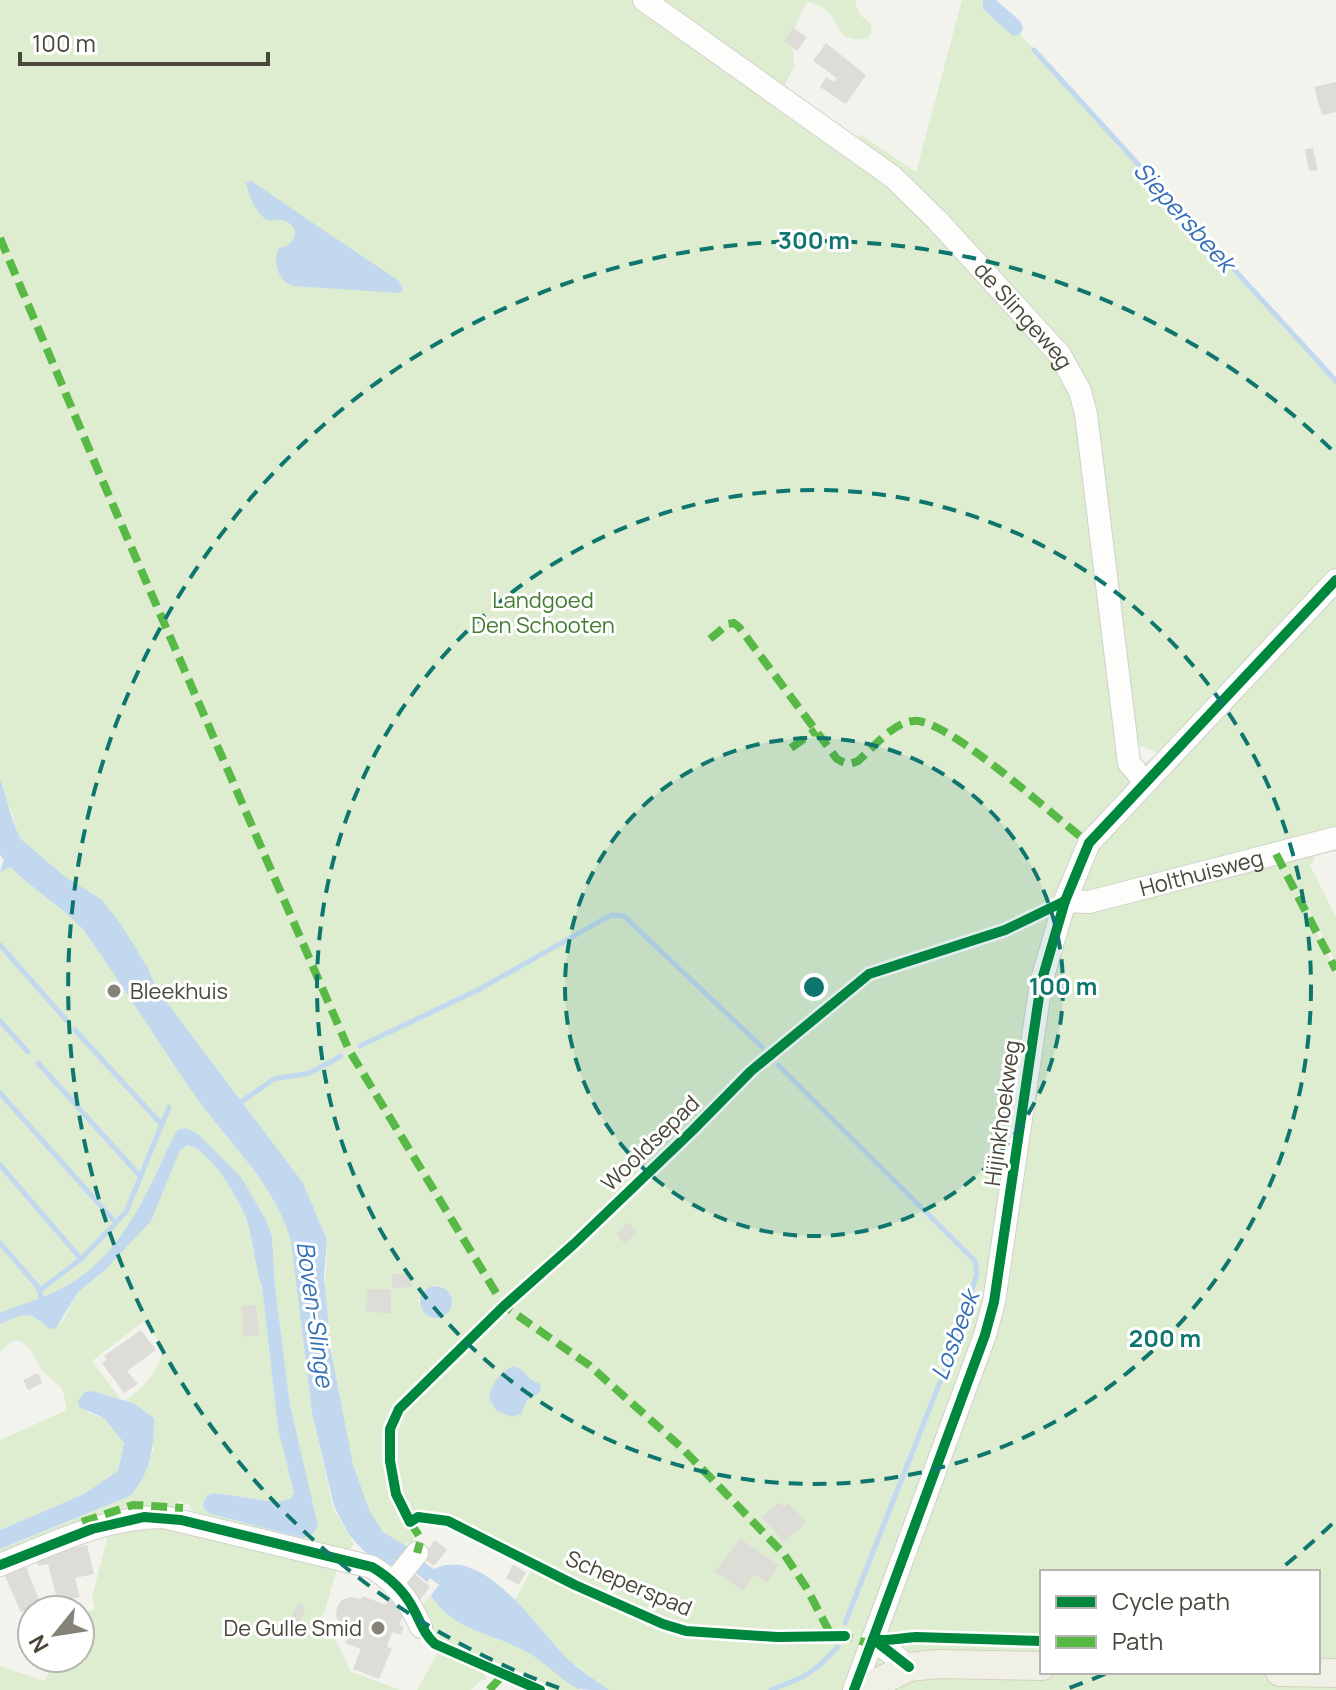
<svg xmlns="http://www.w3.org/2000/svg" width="1336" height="1690" font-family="Manrope,sans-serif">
	<rect width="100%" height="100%" fill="#f3f3ee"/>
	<g fill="#deedd0" fill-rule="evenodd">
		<path d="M0,0H637L890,180L934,222L1057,357L1076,392L1082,415L1126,775L1159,753L1138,745L1127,728L1089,410C1075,358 1037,324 1002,285C956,234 911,186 856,145L860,134L916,172L962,0H983L984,9L1013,35L1020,34L1336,381V572L1177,740L1217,714L1336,588V833L1280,848L1286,861L1289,856L1336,843V849L1313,855L1315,861L1310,865L1336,917V963L1300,894L1336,974V1690H609L570,1661L514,1601L533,1567L408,1510L404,1503L395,1498C399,1515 419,1533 413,1550C404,1543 391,1540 382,1531C345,1493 331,1346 325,1291C324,1275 330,1253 325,1237C315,1202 291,1173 271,1143C206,1048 130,961 57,871L22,840L17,833L12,812L0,795ZM435,1285L442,1286C451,1293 454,1297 451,1309L439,1317L432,1318L422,1311L418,1300ZM1042,1572H1318V1672H1042Z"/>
		<path d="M652,0H855L859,14L871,24V33L868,39C835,42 843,27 827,11C823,7 814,4 808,2C795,18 789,44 795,65L781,92Z"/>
		<path d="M10,867C33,890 59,904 82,928C120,981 154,1036 191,1090C227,1143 272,1178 291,1241L312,1413L333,1507L354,1545L348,1551L195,1518L190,1505L179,1501L169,1513L0,1560V1549L130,1496L140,1483L154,1448L133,1403L92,1391L88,1413L104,1418L124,1443L118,1471L84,1494L0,1530V1440L67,1410L62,1388L43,1372L30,1349L21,1341L13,1340L0,1352V1324C23,1313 30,1310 49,1329L62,1322L78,1292L104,1271L180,1150L188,1145C210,1150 238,1197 246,1218C254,1240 254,1265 262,1287L278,1429L294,1494L290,1499L276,1502L215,1493L204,1499L205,1510L211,1514L303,1538L317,1526L290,1405L275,1286L272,1237L241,1177L178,1130L172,1139C146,1196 119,1261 58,1290C40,1300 19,1305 0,1313V872ZM144,1321L163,1348C158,1374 144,1387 123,1402L92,1361Z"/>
		<polygon points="145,1521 339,1563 322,1620 341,1650 350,1671 400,1690 0,1690 0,1666 45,1681 54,1658 80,1658 80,1615 95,1609 92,1597 110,1528"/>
		<path d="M431,1595C452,1631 495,1633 528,1652C546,1663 563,1677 580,1690H552L524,1674L435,1638L428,1631L418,1610Z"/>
		<polygon points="439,1651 485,1670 486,1680 481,1680 471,1690 417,1690"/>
	</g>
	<g fill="#c1d8ef">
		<polygon points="983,0 996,0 1021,22 1023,29 1020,34 1013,36 983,9"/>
		<path d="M251,181L399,281L403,289L400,293L292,286C278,280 272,262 279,248C300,244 300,223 281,220C274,219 270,223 263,217C255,211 248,193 246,183Z"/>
		<path d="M0,779C6,795 13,828 22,840L64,876L102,900L120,923L148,968L156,988L303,1183L327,1240L324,1277L331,1351L353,1465L370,1512L383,1532L413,1550L400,1568L379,1561L364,1551L349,1535L334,1506L312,1413L291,1241C272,1178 227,1143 191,1090C154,1036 120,981 82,928C59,904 33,890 10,867L0,872L4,860L0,855Z"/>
		<path d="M186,1128L199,1135L241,1177L267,1222L272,1237L275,1286L290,1405L318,1526L313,1534L303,1538L211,1514L205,1510L203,1504L207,1495L215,1493L276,1502L290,1499L294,1493L278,1429L262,1287C254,1265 254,1240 246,1218C238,1197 210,1150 188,1145L180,1150L151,1221L104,1271L78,1292L56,1328L49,1329C30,1310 24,1313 0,1324V1313C19,1305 40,1299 58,1290C119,1261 146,1196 172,1139L178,1130Z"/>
		<circle cx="436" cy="1302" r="16"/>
		<path d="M514,1366L522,1370L531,1380L540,1384L541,1389L539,1393L527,1400L521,1414L512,1417L496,1410L489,1398C491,1385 501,1370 514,1366Z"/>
		<path d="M92,1391L133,1403L154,1418C154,1447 151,1473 130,1496L0,1549V1530L84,1494L118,1471L124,1443L104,1418L79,1407L78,1401L85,1392Z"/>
		<path d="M419,1559L434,1569C484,1544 538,1630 569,1660C581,1671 596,1680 609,1690C600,1690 586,1690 578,1689C562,1681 548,1665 532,1655C498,1633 453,1633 431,1595L439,1585L430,1578L427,1582L411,1569Z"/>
	</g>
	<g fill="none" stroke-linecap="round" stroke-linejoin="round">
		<g stroke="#c1d8ef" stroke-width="5">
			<polyline points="1034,50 1336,381"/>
			<polyline points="0,945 67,1021"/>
			<polyline points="0,1021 28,1052"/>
			<polyline points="75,1030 162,1125"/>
			<polyline points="360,1046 478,990 611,915 624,916 762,1047"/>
			<polyline points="38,1063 141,1177"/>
			<polyline points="778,1065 975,1261 977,1274 953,1349 845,1623"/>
			<polyline points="0,1093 116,1223"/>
			<polyline points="238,1104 274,1079 310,1073 341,1056"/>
			<polyline points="0,1165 81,1259"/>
			<polyline points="0,1243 38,1287 41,1297"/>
			<polyline points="40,1290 81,1259 126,1212 169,1107"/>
			<polyline points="771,1690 803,1677 820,1665 838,1647"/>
		</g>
	</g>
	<g fill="#dddcd7">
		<polygon points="793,28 807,37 797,51 784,41"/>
		<polygon points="826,43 866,75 846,104 820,87 826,77 834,82 837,78 813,61"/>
		<polygon points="1336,82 1336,112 1322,115 1314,87"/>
		<polygon points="1313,148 1318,170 1309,171 1305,149"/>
		<polygon points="628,1222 637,1232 625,1244 616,1234"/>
		<polygon points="392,1274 411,1274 411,1287 392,1288"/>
		<polygon points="367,1289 391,1289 391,1313 366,1312"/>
		<polygon points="256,1305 259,1335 243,1337 242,1306"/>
		<polygon points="141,1330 156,1350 127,1371 138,1384 124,1393 102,1363 107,1360 104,1356"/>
		<polygon points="38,1373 42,1383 28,1390 23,1380"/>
		<polygon points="779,1502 784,1507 789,1503 806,1522 784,1542 762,1517"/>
		<polygon points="740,1539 779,1565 767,1583 754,1574 743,1591 715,1572"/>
		<polygon points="435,1540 447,1550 434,1566 422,1557"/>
		<polygon points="87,1545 94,1574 75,1578 80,1597 58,1602 48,1564 38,1566 36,1557"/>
		<polygon points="513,1565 526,1572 519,1585 506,1578"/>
		<polygon points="26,1567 41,1605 21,1612 5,1576"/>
		<polygon points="411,1571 430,1587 420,1600 401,1584"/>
		<polygon points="363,1596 386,1605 388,1599 402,1604 405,1611 399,1625 404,1627 401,1635 392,1632 387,1647 392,1648 379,1679 353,1669 361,1649 345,1643 350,1631 340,1624 336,1616 337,1607 342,1600 350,1597 361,1599"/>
		<polygon points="298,1603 306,1608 297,1626 289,1621"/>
	</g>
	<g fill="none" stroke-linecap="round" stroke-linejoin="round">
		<g stroke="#d1d1cc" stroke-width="24">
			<g id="minor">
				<path id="s1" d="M644,0L893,177L937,220L1060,355L1080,391L1086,414L1129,763L1145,782"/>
				<path id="s2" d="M1065,901L1089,902L1336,838"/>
				<path d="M0,1565C53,1543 106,1517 164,1517L372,1567C395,1581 410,1602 421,1627"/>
				<polyline points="393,1583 417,1553"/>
				<polyline points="909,1667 873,1639 985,1335 994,1302 1041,983 1065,901 1089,843 1336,580"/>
				<polyline points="854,1690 873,1639"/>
			</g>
		</g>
		<g stroke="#d5d0bc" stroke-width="30">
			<g id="major">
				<polyline points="1280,1672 1336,1673"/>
				<polyline points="862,1690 909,1667 938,1664 1042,1666"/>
			</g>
		</g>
		<use href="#minor" stroke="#fdfdfc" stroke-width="22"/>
		<use href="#major" stroke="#f1f0e6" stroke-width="28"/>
		<g stroke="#58b947" stroke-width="8" stroke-dasharray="16 8" stroke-linecap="butt">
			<polyline points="0,238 100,475 349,1050 504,1306 589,1365 681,1447 784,1554 806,1587 829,1631 864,1642 873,1639"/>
			<path d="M710,639L728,624L734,623L739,627L837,759C846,764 849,765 858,761C873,748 892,723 913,721C946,716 1057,820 1089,843"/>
			<polyline points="791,748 816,730"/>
			<polyline points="1276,854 1336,970"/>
			<polyline points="82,1522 133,1505 183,1508"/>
			<polyline points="410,1522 421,1539 417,1553"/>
			<polyline points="489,1690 505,1673"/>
		</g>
		<g stroke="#fff" stroke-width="15">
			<g id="cycleway">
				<path d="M0,1565L92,1529L144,1517L181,1520L372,1567C389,1577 405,1592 414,1610C421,1623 424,1634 435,1644L540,1690"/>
				<polyline points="845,1636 777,1637 686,1631 663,1624 575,1585 448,1521 418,1517 410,1522 396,1494 390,1461 390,1429 399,1409 504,1306 574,1244 692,1131 751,1071 869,974 1005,930 1065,901"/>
				<polyline points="909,1667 873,1639 985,1335 994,1302 1041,983 1065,901 1089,843 1336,580"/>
				<path d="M854,1690L873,1639C889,1642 900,1638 916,1637L1042,1641"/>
			</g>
		</g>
		<use href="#cycleway" stroke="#00873e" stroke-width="10"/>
	</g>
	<circle cx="814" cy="987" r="249" fill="#0f766e" fill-opacity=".12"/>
	<g fill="none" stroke="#0f766e" stroke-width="4" stroke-dasharray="14 10">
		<circle cx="814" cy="987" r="249"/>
		<circle cx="814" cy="987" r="497"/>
		<path d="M1332 1524A746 746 0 0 1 1278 1571M1105 1674A746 746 0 0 1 1069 1688M559 1688A746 746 0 1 1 1332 450"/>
	</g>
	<g fill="#858379" stroke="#fff" stroke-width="3">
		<circle cx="114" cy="991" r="8"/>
		<circle cx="378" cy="1628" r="8"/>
	</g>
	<g text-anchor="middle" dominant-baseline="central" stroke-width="6" stroke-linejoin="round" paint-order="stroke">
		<g font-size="22" fill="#4a463a" stroke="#fff">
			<text stroke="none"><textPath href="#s1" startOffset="496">de Slingeweg</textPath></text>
			<text stroke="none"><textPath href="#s2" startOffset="140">Holthuisweg</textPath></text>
			<text transform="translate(1002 1113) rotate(-82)">Hijinkhoekweg</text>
			<text transform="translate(650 1143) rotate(-44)">Wooldsepad</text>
			<text transform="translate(629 1583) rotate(23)">Scheperspad</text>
		</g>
		<g font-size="22" fill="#427b2e" stroke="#fff">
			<text x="543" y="600">Landgoed<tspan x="543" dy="25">Den Schooten</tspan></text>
		</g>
		<g font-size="22" fill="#4a463a" stroke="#fff" text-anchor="start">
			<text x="130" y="991">Bleekhuis</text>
			<text x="362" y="1628" text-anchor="end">De Gulle Smid</text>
		</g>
		<g font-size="24" font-style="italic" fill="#3570b4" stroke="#fff">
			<text transform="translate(1185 216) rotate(48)">Siepersbeek</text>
			<text transform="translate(316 1314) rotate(82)">Boven-Slinge</text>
			<text transform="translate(954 1335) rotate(-69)">Losbeek</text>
		</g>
	</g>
	<circle cx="814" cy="987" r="12" fill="#0f766e" stroke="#fff" stroke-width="4"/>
	<g font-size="24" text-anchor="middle" font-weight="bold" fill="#0f766e" stroke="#fff" stroke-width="6" stroke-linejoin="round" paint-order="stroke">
		<text x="814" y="249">300 m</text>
		<text x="1063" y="995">100 m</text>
		<text x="1165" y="1347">200 m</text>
	</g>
	<rect x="1040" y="1570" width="280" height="104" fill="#ffffff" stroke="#b7b5b0" stroke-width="2"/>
	<rect x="1056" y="1596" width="40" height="12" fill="#00873e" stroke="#b7b5b0" stroke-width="2"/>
	<text x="1112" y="1610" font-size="24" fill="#4a463a">Cycle path</text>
	<rect x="1056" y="1636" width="40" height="12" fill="#58b947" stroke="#b7b5b0" stroke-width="2"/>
	<text x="1112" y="1650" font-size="24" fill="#4a463a">Path</text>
	<g transform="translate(56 1634) rotate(240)"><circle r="38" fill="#ffffff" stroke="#b7b5b0" stroke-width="2"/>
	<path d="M0-6L14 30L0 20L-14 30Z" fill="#858379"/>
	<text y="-12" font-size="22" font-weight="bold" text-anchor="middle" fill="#4a463a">N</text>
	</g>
	<path d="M20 52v12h248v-12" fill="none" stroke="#4a463a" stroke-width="4"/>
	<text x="32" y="52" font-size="24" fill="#4a463a" stroke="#ffffff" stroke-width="6" paint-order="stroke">100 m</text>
</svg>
